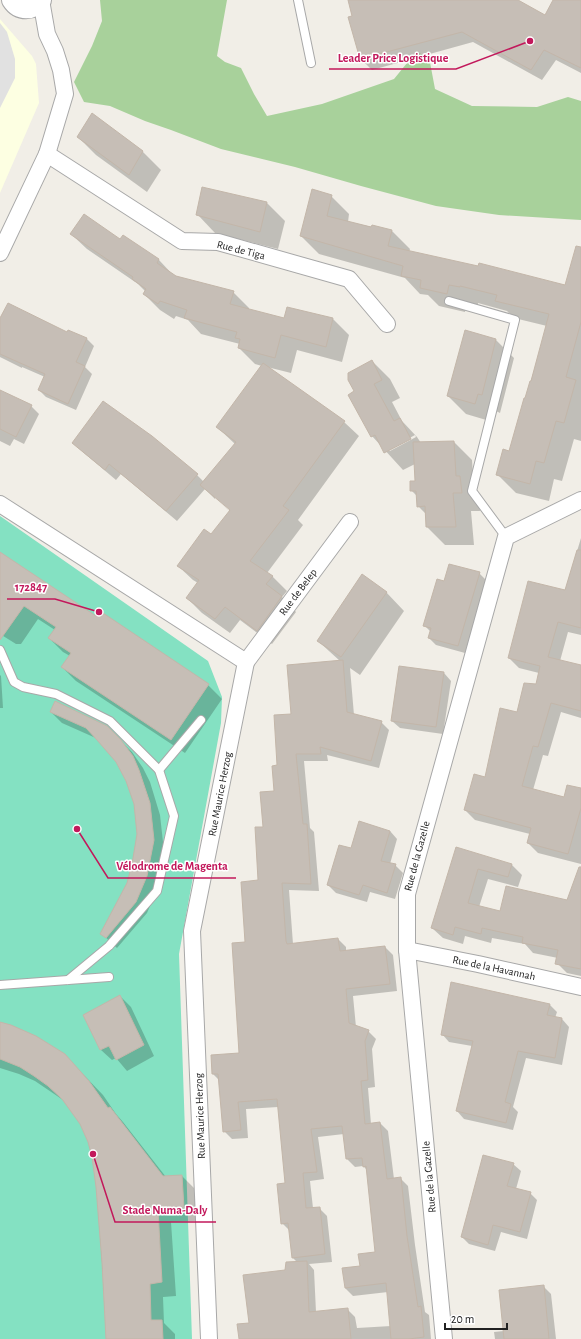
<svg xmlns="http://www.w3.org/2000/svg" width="581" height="1339" font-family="'Alegreya Sans',sans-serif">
	<rect width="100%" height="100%" fill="#f1eee7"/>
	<polygon fill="#fdffe2" points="0,19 32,56 36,64 39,103 0,193"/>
	<polygon fill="#a8d19b" points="100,0 227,0 217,56 225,62 241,68 254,94 267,116 322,104 394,79 416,52 429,57 435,89 472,106 537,107 568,97 581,101 581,220 499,215 436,206 361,186 295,167 221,149 171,130 145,121 110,106 84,102 74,82 92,46 102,21"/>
	<polygon fill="#84e1c2" points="0,516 208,661 222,697 221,723 179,954 192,1339 0,1339"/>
	<polygon fill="#e1e1e1" points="0,23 7,32 15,59 15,78 0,108"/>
	<g fill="#0003" fill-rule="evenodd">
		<polygon points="349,0 515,0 545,16 554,0 581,0 581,73 556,60 542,80 473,42 372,70 361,59"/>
		<polygon points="92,115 143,152 161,170 147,192 96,155 78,137"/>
		<polygon points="331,196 349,214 348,222 392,231 410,249 409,252 566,286 581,272 581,441 574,439 562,481 554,479 549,501 516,493 497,474 510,452 547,326 514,318 507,311 478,303 478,305 467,302 465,312 439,306 428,295 420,294 405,278 319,254 301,236"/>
		<polygon points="267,203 285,221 278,249 215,233 197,214"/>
		<polygon points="71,234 121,240 124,236 159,260 174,276 233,292 249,308 249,310 285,319 288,308 333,319 349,335 342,362 297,350 291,373 267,367 344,422 359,436 298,520 303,525 267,573 272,576 287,591 282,597 296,612 272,644 240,620 230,633 202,613 187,598 198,583 193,580 178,566 212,536 230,511 216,499 233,514 234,512 215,497 215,499 205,489 177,521 121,474 116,480 84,453 73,443 197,475 204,482 235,444 217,427 262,366 255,364 239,348 240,344 201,334 188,320 176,316 174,319 160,310 144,294 146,292 138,284 87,249"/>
		<polygon points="0,320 67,333 68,331 87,339 94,346 85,367 92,374 76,410 46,397 39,390 45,377 22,367 22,368 0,357"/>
		<polygon points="466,332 496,340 514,358 500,413 496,411 493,422 466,414 448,396"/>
		<path d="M372,361L390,379L400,398L392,402L402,421L417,437L421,443L454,442L472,460L474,491L478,495L480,511H471L474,545H445L427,527V515L418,506L417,496L411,490L416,482L415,464L403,470L372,436L356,392ZM415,435L416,437L390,451L388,450Z"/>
		<polygon points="0,391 31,406 39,414 24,444 14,439 10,446 0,441"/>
		<polygon points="581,538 581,635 568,632 560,661 581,666 581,718 561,712 548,756 543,755 533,790 565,798 581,789 581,864 538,853 528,843 530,834 475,820 465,810 485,778 517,713 537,685 539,673 519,668 509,658 565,591"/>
		<polygon points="0,554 97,617 100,612 208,685 222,699 185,753 76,681 62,667 70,656 63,652 49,638 55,630 38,619 21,644 16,644 0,634"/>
		<polygon points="479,573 486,580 465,653 436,645 429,638 431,632 425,626 445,582"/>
		<path d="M386,592L404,611L360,675L350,668L354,715L381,722L389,730L379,768L327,755L328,761H304L310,828L314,832L319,891L289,890L293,944L338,939L346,947V951L385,947L393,955L397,991L353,996L356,1027L368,1031L376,1039L372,1049L375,1087L368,1088L371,1124L380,1123L388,1131L394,1179L400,1178L408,1186L415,1245L425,1312L429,1315L431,1339H240L286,1271L298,1263L293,1258L290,1231L282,1223L286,1184L278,1107L246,1109L248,1138L232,1139L224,1131L219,1080L213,1074L240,1054L246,943L259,881L264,828L275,791L278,766L292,715L340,661L318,641ZM344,1134L347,1159L355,1167L363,1166L367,1170L376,1253L361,1267L345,1288L353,1296L388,1292L391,1326L357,1328L355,1317L347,1309L316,1312L314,1270L309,1264L332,1262L327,1216L319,1208H313L310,1181L324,1179L318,1137Z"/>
		<polygon points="444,673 451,681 443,734 400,728 392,721"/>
		<polygon points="0,675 1,676 3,708 0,708"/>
		<polygon points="51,712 106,726 132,752 143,768 150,782 160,815 164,851 158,887 147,913 117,948 101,933 128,884 133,864 138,834 135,804 127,780 117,761 98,739 62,723"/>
		<polygon points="390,831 397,839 390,864 395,865 403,873 395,899 370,892 367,902 336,893 328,885 352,850"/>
		<polygon points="457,848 512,865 522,875 518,887 488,879 479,907 501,912 567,901 581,866 581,976 567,973 557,963 558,958 533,953 525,944 492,938 491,943 465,936 463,944 443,938 432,928"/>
		<polygon points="120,996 131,1007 154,1056 127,1071 116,1058 112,1060 101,1050"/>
		<polygon points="550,1005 557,1012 555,1018 562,1019 569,1027 562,1065 526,1058 513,1107 518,1112 513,1130 464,1119 457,1111 472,1046 449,1042 442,1034"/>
		<polygon points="0,1023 78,1069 103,1095 116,1114 123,1122 166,1177 182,1176 196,1190 197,1221 171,1222 176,1296 163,1297 164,1323 175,1334 175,1339 107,1339 97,1187 93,1157 89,1142 81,1123 63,1100 35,1081 19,1074 0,1068"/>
		<polygon points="513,1164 521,1171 516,1189 530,1193 537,1200 527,1239 501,1232 495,1251 469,1244 462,1237"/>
		<polygon points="543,1286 551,1294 556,1339 495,1339 494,1332 504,1331"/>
	</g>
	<g fill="#c6beb6" stroke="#c3b6a9">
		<polygon points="348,0 518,0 545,15 553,0 581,0 581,68 544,50 531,70 462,32 360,59 348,17 352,16"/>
		<polygon points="92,113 143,151 129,175 77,137"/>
		<polygon points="202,187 267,202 260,232 196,215"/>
		<polygon points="312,189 332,195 327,216 371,227 372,225 392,230 388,246 478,266 479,263 565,285 576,246 581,247 581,322 566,377 576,380 564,423 556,421 544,463 536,461 530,484 496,475 503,449 509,451 524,398 525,398 530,381 531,381 549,314 495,301 497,295 460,286 460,287 449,285 447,294 420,288 421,280 401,276 403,266 300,236"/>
		<polygon points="84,214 120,239 123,235 159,259 157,263 176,276 234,291 230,304 284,318 287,307 333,318 326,347 281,335 275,358 238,348 240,339 235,338 237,332 184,318 187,310 160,301 158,304 143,294 146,289 132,279 133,277 70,234"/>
		<polygon points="8,303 67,332 68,330 87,338 76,362 85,366 68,404 38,390 45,374 0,354 0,318"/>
		<polygon points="465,330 496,339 482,395 478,394 475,404 447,396"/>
		<polygon points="372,360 382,380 374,384 394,421 400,418 411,439 384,453 375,435 371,437 348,395 354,391 348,380 348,373"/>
		<polygon points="263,363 345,421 283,506 289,510 250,561 273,576 266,584 282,596 257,631 225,607 215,619 186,598 199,580 177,566 204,529 211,534 230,510 200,485 236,442 216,427"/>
		<polygon points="0,390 32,405 16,437 0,429"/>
		<polygon points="103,401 152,436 198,474 166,511 109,464 105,470 72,443"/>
		<polygon points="454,441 456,476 460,476 462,493 453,493 456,527 426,527 425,506 417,507 416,491 410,491 410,481 415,481 413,442"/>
		<polygon points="577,550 581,550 581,628 558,622 548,657 581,665 581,711 551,703 538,747 533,746 522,786 564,797 567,785 581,788 581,808 568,854 527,843 531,828 464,810 474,774 485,777 500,708 517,712 524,683 536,684 540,666 508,658 528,581 565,590"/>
		<polygon points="0,552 96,616 100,611 209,684 171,740 61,667 71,653 48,638 56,627 24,606 0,640"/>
		<polygon points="449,564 480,572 458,646 428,638 431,628 423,626 437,579 444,581"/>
		<polygon points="362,574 387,592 341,657 317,641"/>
		<polygon points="343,660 347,712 382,721 371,761 320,747 321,754 296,754 303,824 307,824 311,884 282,883 286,941 287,944 338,938 340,951 385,946 390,984 346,989 349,1023 369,1030 365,1041 368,1080 361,1081 365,1124 380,1122 387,1179 401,1177 407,1236 418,1307 421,1306 424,1337 409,1339 391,1339 386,1283 345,1288 342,1268 360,1266 358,1254 375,1252 366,1166 363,1167 362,1158 346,1159 342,1126 311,1129 317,1172 303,1173 306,1208 320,1207 325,1254 292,1258 288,1223 281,1224 277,1184 285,1183 277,1099 238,1102 241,1130 223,1132 218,1074 212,1074 211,1055 239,1053 232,943 245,942 241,882 258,880 255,827 263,827 260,792 274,791 272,766 277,765 274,715 291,714 287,665"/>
		<polygon points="399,666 444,672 436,727 391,721"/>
		<polygon points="55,701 107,726 121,740 133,756 139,770 150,803 154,840 147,876 136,902 106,938 100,934 127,883 132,864 137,834 134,804 126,781 116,762 97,740 86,728 50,712"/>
		<polygon points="359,821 390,831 381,861 396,864 387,893 363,885 359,895 327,885 339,845 351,848"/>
		<polygon points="456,847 512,864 508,877 478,869 468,903 500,911 506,886 567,900 579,867 581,867 581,969 555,964 558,950 522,943 523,937 482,928 481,934 455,927 453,935 431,928"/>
		<polygon points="451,982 550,1004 547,1015 562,1018 555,1058 518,1051 505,1102 511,1104 506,1123 456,1111 473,1041 441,1035"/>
		<polygon points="120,995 144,1045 116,1060 109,1046 100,1050 83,1015"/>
		<polygon points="0,1022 11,1025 36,1036 65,1054 89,1081 108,1108 110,1107 163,1176 182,1175 184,1208 158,1209 162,1282 150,1284 151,1320 162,1320 163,1339 106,1339 102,1263 96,1187 92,1157 88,1142 80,1124 62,1099 48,1086 34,1076 20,1067 0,1059"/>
		<polygon points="483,1155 514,1163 507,1186 531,1192 520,1232 493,1225 488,1245 461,1237"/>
		<polygon points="307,1261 309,1312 348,1308 351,1339 239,1339 237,1324 249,1323 243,1275 285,1270 286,1262"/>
		<polygon points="544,1285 549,1339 504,1339 499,1290"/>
	</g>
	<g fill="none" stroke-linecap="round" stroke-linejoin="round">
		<g stroke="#a8a8a8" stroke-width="10">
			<g id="service">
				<polyline points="298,0 311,63"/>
				<polyline points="449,301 515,320 472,491 506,537"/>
				<polyline points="0,650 14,682 23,687 56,694 110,721 159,770 174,816 157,891 109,946 68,980"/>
				<polyline points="159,770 201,720"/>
				<polyline points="0,985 109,977"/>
			</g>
		</g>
		<g stroke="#a8a8a8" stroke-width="18">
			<g id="minor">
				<polyline points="47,154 182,241 218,242 349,279 387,324"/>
				<polyline points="0,253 47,154 65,94 61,70 55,51 47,34 41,0"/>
				<polyline points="0,504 246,662 192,931 209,1339"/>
				<polyline points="246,662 350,522"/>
				<polyline points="407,950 478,964 581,987"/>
				<polyline points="444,1339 407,950 407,894 506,537 581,500"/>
			</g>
		</g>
		<g stroke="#a8a8a8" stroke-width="22">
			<path id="tertiary" d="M12,0C19,11 33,11 41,0"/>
		</g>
		<use href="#service" stroke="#fff" stroke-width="8"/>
		<use href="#minor" stroke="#fff" stroke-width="16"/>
		<use href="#tertiary" stroke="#fff" stroke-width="20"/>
	</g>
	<g text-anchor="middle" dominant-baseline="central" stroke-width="3" stroke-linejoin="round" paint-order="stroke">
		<g font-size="11" fill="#212121" stroke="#fff">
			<text transform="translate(241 250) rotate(14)">Rue de Tiga</text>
			<text transform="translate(298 592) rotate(-53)">Rue de Belep</text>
			<text transform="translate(220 794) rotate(-79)">Rue Maurice Herzog</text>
			<text transform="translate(417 856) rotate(-75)">Rue de la Gazelle</text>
			<text transform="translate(494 968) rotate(12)">Rue de la Havannah</text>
			<text transform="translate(200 1116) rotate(-92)">Rue Maurice Herzog</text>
			<text transform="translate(429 1177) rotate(-95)">Rue de la Gazelle</text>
		</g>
	</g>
	<path fill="none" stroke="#c2185b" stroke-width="1.5" d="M530 41L456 69H329M99 612L55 599H7M77 829L108 878H236M93 1154L115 1222H216"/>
	<g fill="#c2185b" stroke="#fff" stroke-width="1.5">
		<circle cx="530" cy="41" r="4"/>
		<circle cx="99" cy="612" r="4"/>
		<circle cx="77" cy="829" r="4"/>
		<circle cx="93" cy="1154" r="4"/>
	</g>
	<g font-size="12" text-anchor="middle" font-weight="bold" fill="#c2185b" stroke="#fff" stroke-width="3" stroke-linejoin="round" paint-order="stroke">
		<text x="393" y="62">Leader Price Logistique</text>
		<text x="31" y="591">172847</text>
		<text x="172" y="870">Vélodrome de Magenta</text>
		<text x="165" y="1214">Stade Numa-Daly</text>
	</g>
	<path d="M445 1323v6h62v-6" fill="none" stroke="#212121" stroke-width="2"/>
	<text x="451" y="1323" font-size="12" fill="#212121" stroke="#ffffff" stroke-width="3" paint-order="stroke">20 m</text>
</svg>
